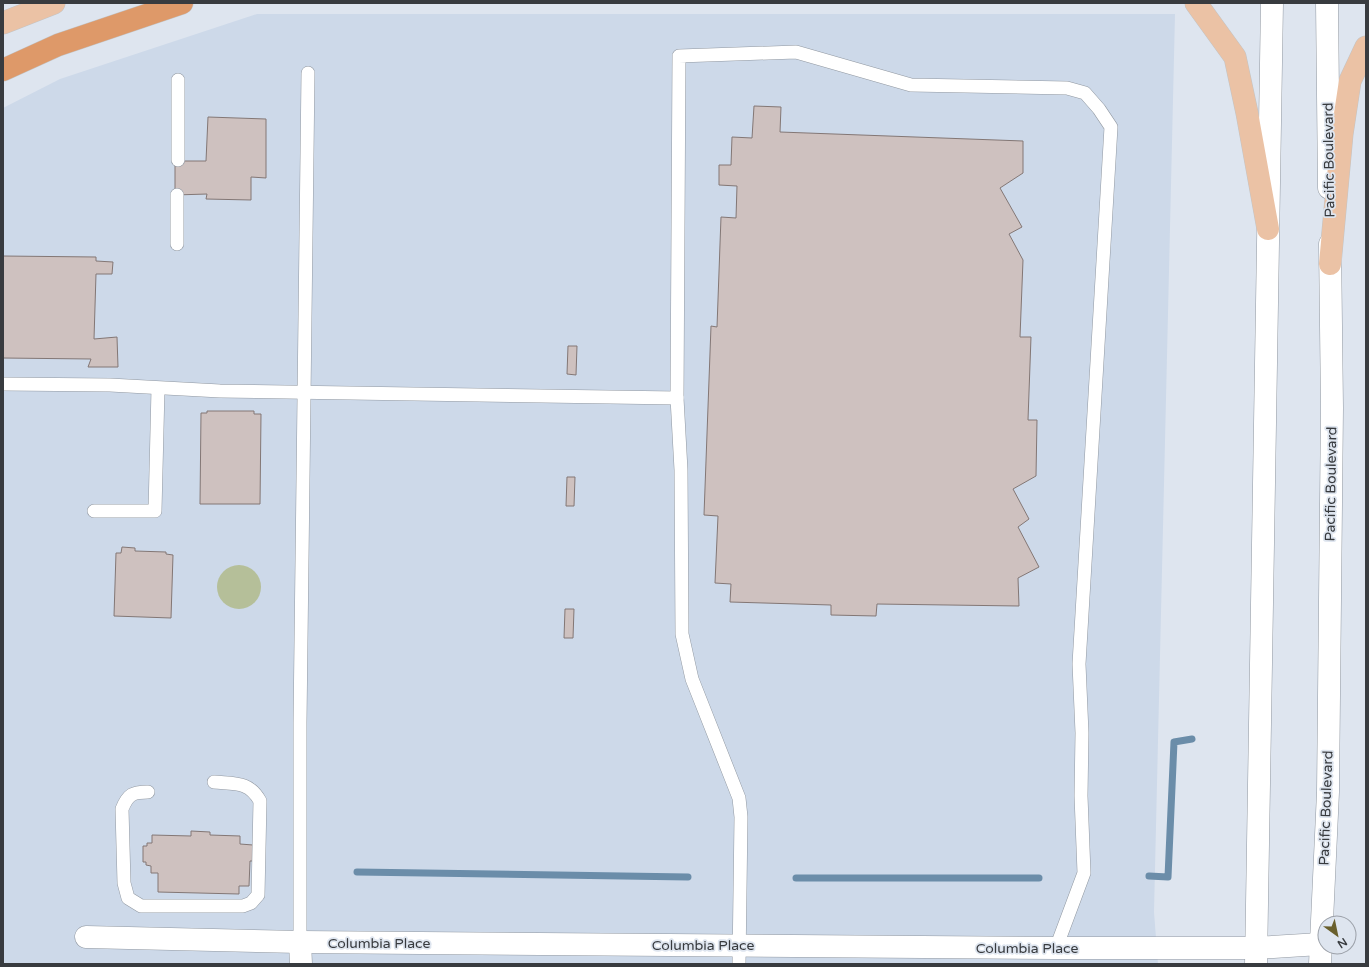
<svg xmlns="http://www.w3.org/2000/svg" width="1369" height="967" font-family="'Varela Round',sans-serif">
	<rect width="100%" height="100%" fill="#dee5ef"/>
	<polygon fill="#cdd9e9" points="257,14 1175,14 1154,912 1158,964 3,964 3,108 60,79"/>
	<circle fill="#b5bf99" cx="239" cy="587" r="22"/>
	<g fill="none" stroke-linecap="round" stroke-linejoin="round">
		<g stroke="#6b8da9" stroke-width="7">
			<polyline points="357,872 688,877"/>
			<polyline points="1149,876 1168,877 1174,742 1192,739"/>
			<polyline points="796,878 1039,878"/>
		</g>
	</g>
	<g fill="#cec1bf" stroke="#837775">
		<polygon points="754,106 781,107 780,132 1023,141 1023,173 1000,188 1022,227 1009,234 1023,260 1020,337 1031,337 1028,420 1037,420 1036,476 1013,489 1029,519 1018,527 1039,567 1018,578 1019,606 877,604 876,616 831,615 831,605 730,602 731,584 715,583 718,516 704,515 711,326 717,327 721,217 736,218 737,186 719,185 719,165 731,165 732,137 752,138"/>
		<polygon points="208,117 266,119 266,178 251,177 251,200 206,199 207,194 175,195 175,161 206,161"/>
		<polygon points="3,256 96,257 96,261 113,262 112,274 96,274 94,339 117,337 118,367 88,367 91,359 3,358"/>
		<polygon points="568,346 577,346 576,375 567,374"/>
		<polygon points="207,411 254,411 254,414 261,414 260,504 200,504 201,413 207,413"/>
		<polygon points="567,477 575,477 574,506 566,506"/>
		<polygon points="122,547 135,548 135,551 166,552 166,554 173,555 171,618 114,616 116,553 121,553"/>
		<polygon points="565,609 574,609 573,638 564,638"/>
		<polygon points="191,831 210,832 210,835 240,836 240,844 253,845 253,861 250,861 249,886 239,886 239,894 158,892 158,873 151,873 151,866 146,865 146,862 143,862 143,846 147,846 147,843 152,843 152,835 191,836"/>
	</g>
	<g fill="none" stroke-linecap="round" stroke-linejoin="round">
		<g stroke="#9198a1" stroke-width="14">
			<g id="service">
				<polyline points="178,160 178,80"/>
				<polyline points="177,244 177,195"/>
				<polyline points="3,384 110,385 220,391 677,398"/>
				<polyline points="94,511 155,511 158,389"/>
				<path d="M148,792C133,792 128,794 122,809L124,883L128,898L141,906H243L251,903L258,895L260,801C249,781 235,784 214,782"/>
				<polyline points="300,942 300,723 308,73"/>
				<polyline points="739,964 741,817 739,798 692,679 682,634 681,470 677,398 679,56 796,52 911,85 1067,88 1085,93 1099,109 1111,127 1079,664 1082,733 1081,796 1084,873 1056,948"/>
			</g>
		</g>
		<g stroke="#9198a1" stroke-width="23">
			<g id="minor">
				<polyline points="86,937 300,942 1056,948 1256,948 1320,944"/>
				<polyline points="300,942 301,964"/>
			</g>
		</g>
		<g stroke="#9198a1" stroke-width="23">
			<g id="secondary">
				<polyline points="1327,3 1329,188"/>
				<polyline points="1256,964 1272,3"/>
				<polyline points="1320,964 1328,792 1332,408 1330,244"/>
			</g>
		</g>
		<g stroke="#c3c4c5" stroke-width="23">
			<g id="primary">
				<polyline points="1196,3 1235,57 1247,113 1268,229"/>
				<polyline points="3,23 54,3"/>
				<polyline points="1330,264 1342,134 1350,81 1366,47"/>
			</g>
		</g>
		<g stroke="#c3c4c5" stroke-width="23">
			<polyline id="motorway" points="3,70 58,45 182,3"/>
		</g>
		<use href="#service" stroke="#fff" stroke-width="13"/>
		<use href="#minor" stroke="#fff" stroke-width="22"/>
		<use href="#secondary" stroke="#fff" stroke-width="22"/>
		<use href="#primary" stroke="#ebc2a5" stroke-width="22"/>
		<use href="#motorway" stroke="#de9969" stroke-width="22"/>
	</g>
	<g text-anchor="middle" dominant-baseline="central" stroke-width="3.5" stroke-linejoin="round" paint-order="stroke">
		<g font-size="14" fill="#383b3f" stroke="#dee5ef">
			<text transform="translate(1329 160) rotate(-91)">Pacific Boulevard</text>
			<text transform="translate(1331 484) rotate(-89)">Pacific Boulevard</text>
			<text transform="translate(1326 808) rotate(-88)">Pacific Boulevard</text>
			<text x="379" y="943">Columbia Place</text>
			<text x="703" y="945">Columbia Place</text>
			<text x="1027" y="948">Columbia Place</text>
		</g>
	</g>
	<rect width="1369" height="967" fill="none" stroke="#383b3f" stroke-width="8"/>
	<g transform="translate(1337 935) rotate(147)"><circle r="19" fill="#dee5ef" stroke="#9ca1a9"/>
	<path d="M0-3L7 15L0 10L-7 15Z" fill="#695f2c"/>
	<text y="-6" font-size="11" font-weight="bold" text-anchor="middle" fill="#383b3f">N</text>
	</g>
</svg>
